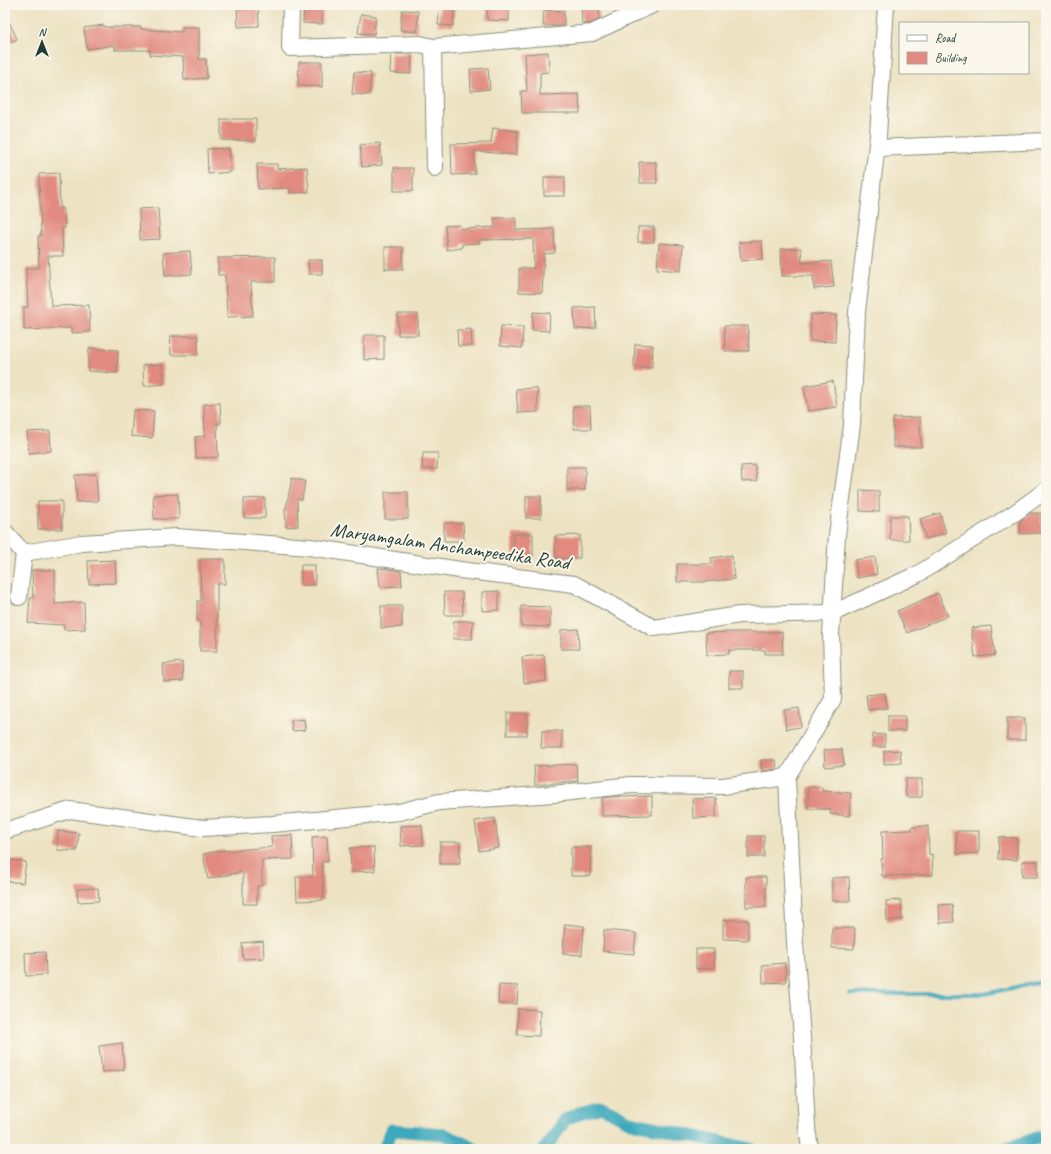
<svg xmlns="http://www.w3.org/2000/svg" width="1051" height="1154" font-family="Caveat,sans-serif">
	<rect width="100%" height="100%" fill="#fbf7ec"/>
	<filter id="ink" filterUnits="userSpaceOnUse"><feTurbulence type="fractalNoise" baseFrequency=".025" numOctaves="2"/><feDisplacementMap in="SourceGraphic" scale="8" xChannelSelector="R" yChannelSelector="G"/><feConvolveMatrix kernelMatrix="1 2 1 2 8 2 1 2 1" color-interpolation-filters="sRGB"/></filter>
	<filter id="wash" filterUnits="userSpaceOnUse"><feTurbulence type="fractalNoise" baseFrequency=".012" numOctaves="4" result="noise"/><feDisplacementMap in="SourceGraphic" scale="16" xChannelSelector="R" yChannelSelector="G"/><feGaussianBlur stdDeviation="0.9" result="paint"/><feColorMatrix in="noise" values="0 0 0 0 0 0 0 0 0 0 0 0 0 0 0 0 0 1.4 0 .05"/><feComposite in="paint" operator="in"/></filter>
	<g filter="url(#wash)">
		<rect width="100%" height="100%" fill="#ede3c3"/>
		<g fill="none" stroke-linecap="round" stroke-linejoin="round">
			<polyline stroke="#3ca9bc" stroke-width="4" points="850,994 984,994 1046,981"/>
			<g stroke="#3ca9bc" stroke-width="13">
				<polyline points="384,1149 392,1130 444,1134 475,1149"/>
				<polyline points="545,1149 565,1120 579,1113 602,1107 631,1122 751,1149"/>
				<polyline points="1005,1149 1046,1135"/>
			</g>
		</g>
		<g id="blocks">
			<g fill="#e28a7f">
				<polygon points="237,5 258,5 259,26 238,27"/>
				<polygon points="440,5 455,5 453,26 438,25"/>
				<polygon points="487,5 509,5 509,21 487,20"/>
				<polygon points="581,5 598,5 600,19 590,24 582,24"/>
				<polygon points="304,6 323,6 322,24 303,23"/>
				<polygon points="402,10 418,11 417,32 400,30"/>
				<polygon points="544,10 564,11 564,26 543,26"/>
				<polygon points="5,13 17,39 5,45"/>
				<polygon points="361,14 376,16 374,34 358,33"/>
				<polygon points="104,25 104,27 141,27 141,29 182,32 182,27 199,27 199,59 206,59 207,78 184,80 183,57 150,55 150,50 115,50 115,45 87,49 84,28"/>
				<polygon points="548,52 549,72 540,73 540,95 579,94 580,113 522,113 521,91 527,91 525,54"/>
				<polygon points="391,54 412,54 411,74 390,73"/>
				<polygon points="299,62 322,62 322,87 298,86"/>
				<polygon points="488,68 490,89 471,91 470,69"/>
				<polygon points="354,72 371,73 369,95 352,94"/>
				<polygon points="221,119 256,119 256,141 221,140"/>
				<polygon points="493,128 518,131 516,155 474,151 475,174 452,175 451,144 491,143"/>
				<polygon points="380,143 382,165 362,167 360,145"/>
				<polygon points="229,148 231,172 208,174 207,149"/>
				<polygon points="639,162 656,162 657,183 640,183"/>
				<polygon points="257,164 277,164 277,169 307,167 309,192 290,193 290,188 258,189"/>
				<rect x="394" y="168" width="19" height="23"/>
				<polygon points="59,173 60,209 64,209 65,228 62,228 63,256 48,256 51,306 89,305 90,332 71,333 71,328 24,330 24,307 28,307 26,268 39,268 38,236 41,236 39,174"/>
				<rect x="544" y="177" width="21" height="19"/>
				<polygon points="158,208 160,239 140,240 139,209"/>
				<polygon points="494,218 516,218 516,230 554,229 555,253 544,254 542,293 519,292 519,268 534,268 533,239 479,240 480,243 462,244 462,248 447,250 445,226 460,225 461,229 495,227"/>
				<rect x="638" y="227" width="16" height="15"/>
				<polygon points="762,241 763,259 741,261 739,242"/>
				<polygon points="659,243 683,245 681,271 657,269"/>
				<rect x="385" y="247" width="18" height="22"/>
				<polygon points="801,248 802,263 831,261 834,287 814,289 813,276 782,276 781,249"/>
				<polygon points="190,251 192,274 165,276 163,253"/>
				<polygon points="275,257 275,282 251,282 253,316 227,317 225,275 218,275 218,258"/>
				<polygon points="308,260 322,260 322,274 309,274"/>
				<polygon points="595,307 596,328 575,329 574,308"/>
				<polygon points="533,312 550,313 549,331 532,330"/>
				<rect x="398" y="314" width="20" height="21"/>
				<polygon points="811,314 836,315 835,342 810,341"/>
				<polygon points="501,326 523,327 522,348 500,346"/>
				<polygon points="724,326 748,326 749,351 725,351"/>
				<polygon points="471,329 472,346 458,346 457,330"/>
				<polygon points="364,335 384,335 384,359 364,360"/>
				<polygon points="170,336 198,336 198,355 171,355"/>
				<polygon points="635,344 653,345 652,368 634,367"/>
				<polygon points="89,348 118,350 117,373 88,371"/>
				<polygon points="162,364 164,384 144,386 143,365"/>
				<polygon points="833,381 837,407 808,411 804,386"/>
				<polygon points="537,388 538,412 518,413 516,389"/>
				<polygon points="220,403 221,423 217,423 218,457 196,458 195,437 205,436 204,404"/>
				<polygon points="573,406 590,406 591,429 574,429"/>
				<polygon points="133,410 154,411 152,438 131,436"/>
				<polygon points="920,417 921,447 893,447 893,418"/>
				<polygon points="50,431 51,451 29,453 27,432"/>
				<polygon points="423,453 438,453 437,469 422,469"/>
				<polygon points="755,465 757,481 742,482 741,466"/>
				<rect x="567" y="467" width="18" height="23"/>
				<polygon points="96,474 98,501 77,502 75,475"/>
				<polygon points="292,478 305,481 302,500 297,499 298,526 286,527 285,508 286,508"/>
				<polygon points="860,490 879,491 879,512 860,511"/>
				<rect x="385" y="492" width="23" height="27"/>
				<polygon points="178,494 179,519 154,519 153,495"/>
				<rect x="526" y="496" width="15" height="22"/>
				<polygon points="265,498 265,518 244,518 244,499"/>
				<rect x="38" y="501" width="24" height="28"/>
				<polygon points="940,513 946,533 926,539 920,519"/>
				<polygon points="1030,513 1041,513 1042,533 1020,534 1020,521"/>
				<polygon points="890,516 908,516 909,540 890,540"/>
				<polygon points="444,523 463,523 464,541 444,541"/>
				<rect x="513" y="534" width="20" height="24"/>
				<polygon points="580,535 580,558 556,558 555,536"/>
				<polygon points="732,555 734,579 704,582 677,582 677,564 712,564 711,558"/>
				<polygon points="875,557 877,574 857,578 855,560"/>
				<polygon points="200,559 225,559 225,584 217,584 217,651 200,651 200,621 197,621 197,601 201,601"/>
				<polygon points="115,560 116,583 89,584 88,561"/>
				<rect x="301" y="565" width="14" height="20"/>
				<polygon points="378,568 401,571 402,586 380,587"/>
				<polygon points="32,570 55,570 55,604 84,602 85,629 64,630 64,625 28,623 30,598 33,598"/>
				<polygon points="499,591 499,610 482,611 482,592"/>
				<polygon points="444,592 462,592 463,615 445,615"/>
				<polygon points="938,593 948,616 907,633 897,611"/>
				<polygon points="381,606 402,606 402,627 381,628"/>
				<polygon points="521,606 550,607 550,627 521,626"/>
				<polygon points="454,621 473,621 472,639 453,639"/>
				<polygon points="991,626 995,655 975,657 971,628"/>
				<polygon points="578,629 579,649 561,649 561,630"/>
				<polygon points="728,632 782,632 783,654 765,654 765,650 729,650 729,654 707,655 706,633"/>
				<polygon points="544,655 546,681 524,683 522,657"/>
				<polygon points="182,662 183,681 164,682 163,664"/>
				<rect x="729" y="671" width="14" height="17"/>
				<polygon points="885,693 887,708 868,710 866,695"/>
				<polygon points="799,708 801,727 786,729 784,710"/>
				<rect x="507" y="713" width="20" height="22"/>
				<rect x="888" y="716" width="17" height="15"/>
				<rect x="1007" y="718" width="18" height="22"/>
				<polygon points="304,719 305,730 292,731 291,721"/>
				<polygon points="542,731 562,731 562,748 541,748"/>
				<polygon points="873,734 885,735 885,747 872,747"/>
				<polygon points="842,749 844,765 825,767 824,750"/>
				<polygon points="900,750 901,763 884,764 884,751"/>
				<polygon points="761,760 776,760 777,769 762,771"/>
				<polygon points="576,764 578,781 535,785 534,766"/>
				<polygon points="905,779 922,779 922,797 906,797"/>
				<polygon points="808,787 822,787 822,791 851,793 849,816 830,814 831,809 808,809"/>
				<polygon points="623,796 623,797 652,796 652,815 602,816 602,798"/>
				<polygon points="716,798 716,817 693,818 692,799"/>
				<polygon points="495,818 499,848 479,851 475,821"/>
				<polygon points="422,825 423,845 401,846 400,826"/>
				<polygon points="928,826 929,855 932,854 933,875 882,876 881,859 883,859 882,831 912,830 912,827"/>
				<polygon points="58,831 79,833 77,851 57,850"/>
				<polygon points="956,831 979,831 979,853 957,854"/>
				<polygon points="292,835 293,859 262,860 262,886 257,886 257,904 243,904 243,874 241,872 208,879 203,854 224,850 224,851 272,847 271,836"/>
				<polygon points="327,836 328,862 322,862 324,900 297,901 296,877 313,877 312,837"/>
				<rect x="748" y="836" width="16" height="21"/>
				<polygon points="999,837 1017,838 1017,860 998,859"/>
				<rect x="440" y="842" width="20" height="22"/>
				<polygon points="374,847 375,871 351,872 350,848"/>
				<polygon points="571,847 591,847 590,876 571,876"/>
				<polygon points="5,859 26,862 23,883 5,881"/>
				<rect x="1022" y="861" width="16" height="16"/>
				<rect x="746" y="877" width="20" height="30"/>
				<polygon points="849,877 850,901 832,901 832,878"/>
				<polygon points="98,888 99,901 78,902 77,889"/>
				<polygon points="901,900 902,919 887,921 886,901"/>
				<polygon points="952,904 954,922 940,923 939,905"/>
				<polygon points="723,920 748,920 748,940 723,939"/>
				<polygon points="565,924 584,926 582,955 563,954"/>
				<polygon points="832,928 855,928 854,949 832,948"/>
				<polygon points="604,930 636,933 634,954 603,951"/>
				<polygon points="263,941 264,958 243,959 242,943"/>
				<polygon points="696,949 714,949 714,968 696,969"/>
				<polygon points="45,952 46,975 26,976 25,953"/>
				<polygon points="785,963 786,982 763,983 762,965"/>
				<polygon points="499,985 518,986 517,1004 498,1004"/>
				<polygon points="518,1009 540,1010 539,1036 517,1035"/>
				<polygon points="122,1043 124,1070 102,1072 99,1046"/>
			</g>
		</g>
	</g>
	<g filter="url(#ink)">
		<use href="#blocks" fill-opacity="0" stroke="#86907c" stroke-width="1"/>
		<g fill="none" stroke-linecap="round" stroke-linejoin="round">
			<g stroke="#86907c" stroke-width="18">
				<g id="minor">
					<polyline points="291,5 290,48 420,44 433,47 592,33 652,5"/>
					<polyline points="433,47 435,168"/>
					<polyline points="877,148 1046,141"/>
					<polyline points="5,532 24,553 82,543 176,537 310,547 460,570 574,584 654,628 740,615 833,613 918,574 1016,512 1046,490"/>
					<polyline points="19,597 24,553"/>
					<polyline points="5,831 70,810 202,828 273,824 399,812 439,802 554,794 631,785 723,786 787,777"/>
					<polyline points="810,1149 807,1127 802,1037 795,943 787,777 833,699 831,635 837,535 852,425 857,312 878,136 886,5"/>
				</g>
			</g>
			<use href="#minor" stroke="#fff" stroke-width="16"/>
		</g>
	</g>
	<g text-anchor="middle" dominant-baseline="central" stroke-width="4" stroke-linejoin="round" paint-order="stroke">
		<g font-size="20" fill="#1f3d34" stroke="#fbf7ec">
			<text transform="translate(450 546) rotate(8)">Maryamgalam Anchampeedika Road</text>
		</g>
	</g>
	<rect width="1051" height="1154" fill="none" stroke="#fbf7ec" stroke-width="20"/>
	<rect x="899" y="22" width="130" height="52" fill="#fbf7ec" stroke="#a3ada2"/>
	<rect x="907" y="35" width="20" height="6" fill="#ffffff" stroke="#a3ada2"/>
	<text x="935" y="42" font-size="12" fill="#1f3d34">Road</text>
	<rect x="907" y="52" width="20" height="12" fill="#e28a7f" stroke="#a3ada2"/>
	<text x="935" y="62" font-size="12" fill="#1f3d34">Building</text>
	<g transform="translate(42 42)" stroke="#fbf7ec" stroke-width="3" paint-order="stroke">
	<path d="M0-3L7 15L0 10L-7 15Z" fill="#1f3d34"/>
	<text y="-6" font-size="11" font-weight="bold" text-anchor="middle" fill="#1f3d34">N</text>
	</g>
</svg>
